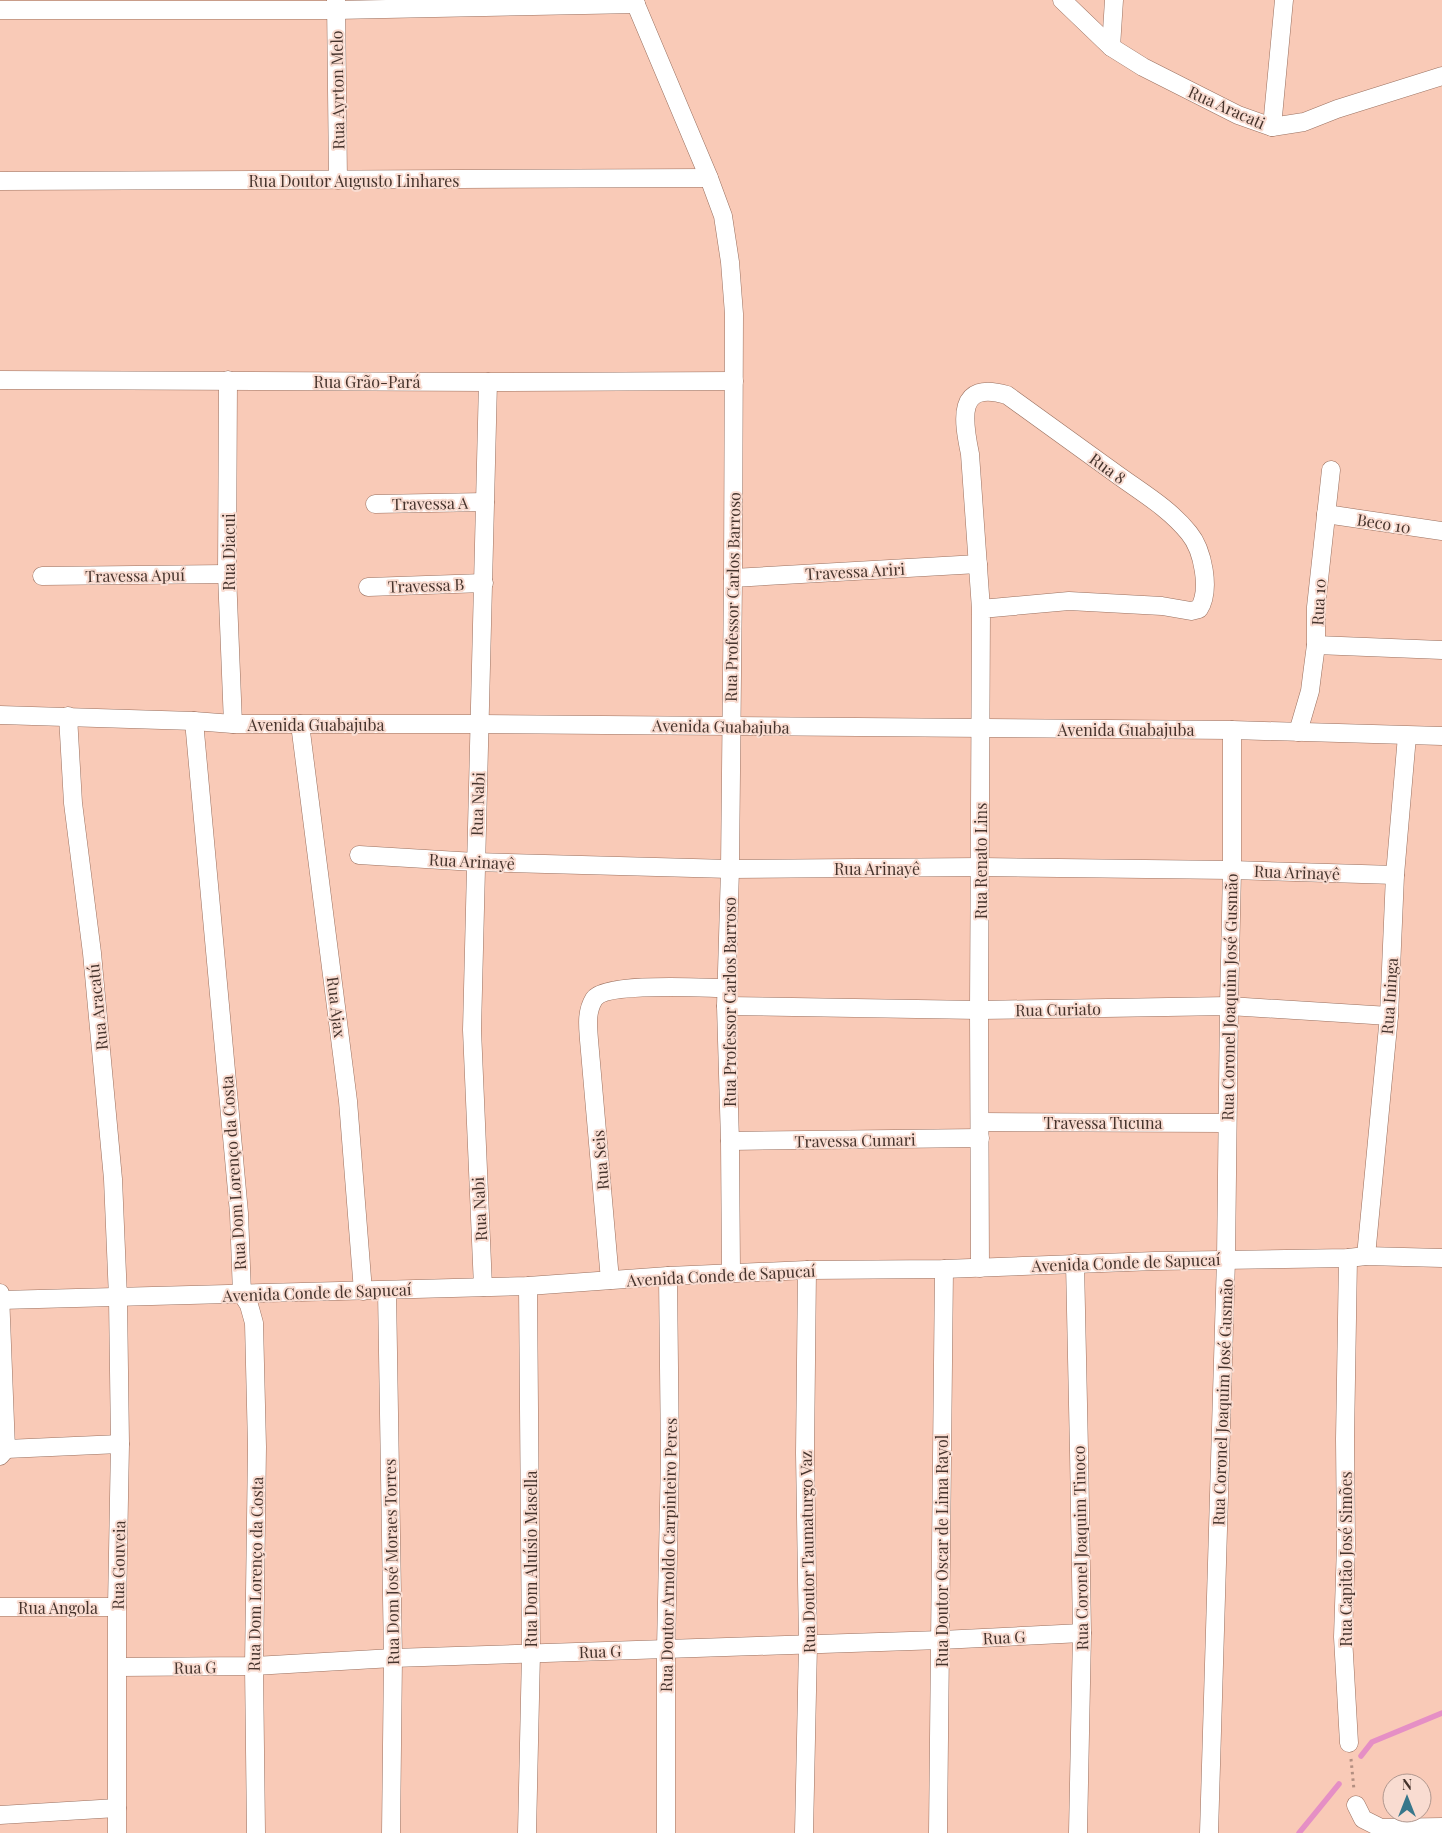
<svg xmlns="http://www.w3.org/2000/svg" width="1442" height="1833" font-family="'Playfair Display',serif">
	<rect width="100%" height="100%" fill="#f9cab7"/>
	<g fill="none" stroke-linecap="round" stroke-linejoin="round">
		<g stroke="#e58fc5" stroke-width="5.5">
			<polyline points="1361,1756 1372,1742 1442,1713"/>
			<polyline points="1299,1833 1339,1784"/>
		</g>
		<g stroke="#9a705f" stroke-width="19">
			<g id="minor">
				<polyline points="336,0 338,180"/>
				<polyline points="634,0 709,178 723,216 730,262 734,314 733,578 730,869 726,1006 730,1141 731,1273"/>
				<polyline points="1062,0 1111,47 1143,67 1238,115 1272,127 1304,122 1337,109 1442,76"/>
				<polyline points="0,10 336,10 636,4"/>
				<polyline points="1111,47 1114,0"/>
				<polyline points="1272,127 1284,0"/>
				<polyline points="0,181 709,178"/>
				<polyline points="0,380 488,382 734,381"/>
				<polyline points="228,380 227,574 233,724"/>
				<polyline points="375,504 485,502"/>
				<polyline points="1326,514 1442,531"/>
				<polyline points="42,576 227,574"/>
				<polyline points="733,578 978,564"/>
				<polyline points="368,587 484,583"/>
				<polyline points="1316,645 1442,650"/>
				<polyline points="0,715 194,721 233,724 479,724 1232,730 1442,736"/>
				<polyline points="68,716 73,803 92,953 113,1179 118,1298 120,1444 117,1607 117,1833"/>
				<polyline points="194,721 239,1213 242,1294 249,1305 254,1323 257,1447 254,1666 256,1833"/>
				<polyline points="300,724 348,1101 363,1291"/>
				<polyline points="1298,732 1310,691 1312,675 1316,645 1316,607 1331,470"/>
				<polyline points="359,855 475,862 730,869 981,867 1232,870 1395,875"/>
				<polyline points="726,1006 979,1010 1229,1006 1389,1016"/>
				<polyline points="980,1122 1227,1123"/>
				<polyline points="730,1141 980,1138"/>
				<polyline points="1366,1256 1389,1016 1395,875 1407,736"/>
				<polyline points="1348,1258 1345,1439 1346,1545 1343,1637 1349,1743"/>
				<polyline points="1075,1263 1079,1451 1082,1633 1078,1833"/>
				<path d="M980,1268L979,1010L981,609L970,454C963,420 956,380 1007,395C1043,421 1079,447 1115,473C1141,492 1169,508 1189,533C1203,550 1211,590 1199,609L1191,611L1162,606L1069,601L981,609"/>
				<path d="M610,1280L589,1040C588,1026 586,1012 594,999C606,982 703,988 726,988"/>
				<polyline points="483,1287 472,1030 488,382"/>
				<polyline points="387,1291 393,1658 391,1833"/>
				<polyline points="0,1293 6,1449 0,1456"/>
				<polyline points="1,1300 528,1286 668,1276 807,1270 944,1269 1155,1261 1348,1258 1366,1256 1442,1258"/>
				<polyline points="6,1449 120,1444"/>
				<polyline points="0,1607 117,1607"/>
				<polyline points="118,1667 254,1666 393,1658 941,1640 1082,1633"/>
				<polyline points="1356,1805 1363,1819 1381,1828 1442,1827"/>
				<polyline points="0,1815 117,1808"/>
				<polyline points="527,1833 531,1653 528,1286"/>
				<polyline points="666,1833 666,1649 670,1459 668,1276"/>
				<polyline points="804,1833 808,1644 805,1453 807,1270"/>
				<polyline points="938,1833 944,1269"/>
				<polyline points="1209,1833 1226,1259 1229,1006 1232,870 1232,730"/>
			</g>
		</g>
		<polyline stroke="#b38f81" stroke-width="3" stroke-dasharray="2.5 4" stroke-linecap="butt" points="1351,1759 1354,1790"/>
		<use href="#minor" stroke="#fff" stroke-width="18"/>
	</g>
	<g text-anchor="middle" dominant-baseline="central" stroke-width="4" stroke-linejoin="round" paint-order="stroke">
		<g font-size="16" fill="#45332c" stroke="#f9dcd1">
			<text transform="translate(337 90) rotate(-91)">Rua Ayrton Melo</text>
			<text transform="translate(1227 107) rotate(24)">Rua Aracati</text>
			<text x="354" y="180">Rua Doutor Augusto Linhares</text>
			<text x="367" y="381">Rua Grão-Pará</text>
			<text transform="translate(1108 468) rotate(36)">Rua 8</text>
			<text transform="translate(430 503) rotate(-1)">Travessa A</text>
			<text transform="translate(1384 523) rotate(9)">Beco 10</text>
			<text transform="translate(228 552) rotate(-90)">Rua Diacui</text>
			<text transform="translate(855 571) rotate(-3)">Travessa Ariri</text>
			<text transform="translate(135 575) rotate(-1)">Travessa Apuí</text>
			<text transform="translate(426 585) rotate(-2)">Travessa B</text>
			<text transform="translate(732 597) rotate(-89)">Rua Professor Carlos Barroso</text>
			<text transform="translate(1318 602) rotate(-87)">Rua 10</text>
			<text x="316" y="724">Avenida Guabajuba</text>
			<text transform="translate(721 726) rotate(1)">Avenida Guabajuba</text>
			<text x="1126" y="729">Avenida Guabajuba</text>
			<text transform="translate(477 804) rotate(-88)">Rua Nabi</text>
			<text transform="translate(472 861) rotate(3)">Rua Arinayê</text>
			<text transform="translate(980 861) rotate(-90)">Rua Renato Lins</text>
			<text x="877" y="868">Rua Arinayê</text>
			<text transform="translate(1297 872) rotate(2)">Rua Arinayê</text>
			<text transform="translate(1389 996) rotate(-86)">Rua Ininga</text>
			<text transform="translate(1229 997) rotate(-89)">Rua Coronel Joaquim José Gusmão</text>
			<text transform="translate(729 1002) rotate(-90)">Rua Professor Carlos Barroso</text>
			<text transform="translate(97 1007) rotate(-96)">Rua Aracatú</text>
			<text transform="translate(337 1007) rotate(83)">Rua Ajax</text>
			<text transform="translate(1058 1009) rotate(-1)">Rua Curiato</text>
			<text x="1103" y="1122">Travessa Tucuna</text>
			<text transform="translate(855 1140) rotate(-1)">Travessa Cumari</text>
			<text transform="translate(600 1160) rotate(-95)">Rua Seis</text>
			<text transform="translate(233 1173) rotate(-94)">Rua Dom Lorenço da Costa</text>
			<text transform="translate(479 1209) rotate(-93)">Rua Nabi</text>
			<text transform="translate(1126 1262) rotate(-2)">Avenida Conde de Sapucaí</text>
			<text transform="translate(721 1275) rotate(-3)">Avenida Conde de Sapucaí</text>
			<text transform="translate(317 1292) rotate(-2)">Avenida Conde de Sapucaí</text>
			<text transform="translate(1222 1402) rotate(-88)">Rua Coronel Joaquim José Gusmão</text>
			<text transform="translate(1080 1548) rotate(-91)">Rua Coronel Joaquim Tinoco</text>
			<text transform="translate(941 1551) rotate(-90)">Rua Doutor Oscar de Lima Rayol</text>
			<text transform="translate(807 1552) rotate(-91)">Rua Doutor Taumaturgo Vaz</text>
			<text transform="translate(668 1555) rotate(-89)">Rua Doutor Arnoldo Carpinteiro Peres</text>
			<text transform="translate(530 1559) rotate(-90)">Rua Dom Aluísio Masella</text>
			<text transform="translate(1345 1559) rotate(-90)">Rua Capitão José Simões</text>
			<text transform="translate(391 1562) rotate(-91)">Rua Dom José Moraes Torres</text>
			<text transform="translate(118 1565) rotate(-89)">Rua Gouveia</text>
			<text transform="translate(255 1574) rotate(-89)">Rua Dom Lorenço da Costa</text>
			<text x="58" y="1607">Rua Angola</text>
			<text transform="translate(1004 1637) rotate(-3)">Rua G</text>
			<text transform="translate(600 1651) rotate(-2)">Rua G</text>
			<text transform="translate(195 1667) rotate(-1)">Rua G</text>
		</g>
	</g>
	<g transform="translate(1407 1798)"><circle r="24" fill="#f9dcd1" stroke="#b1988f"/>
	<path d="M0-4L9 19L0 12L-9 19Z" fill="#38778b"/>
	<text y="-8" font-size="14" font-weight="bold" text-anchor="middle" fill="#45332c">N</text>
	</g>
</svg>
